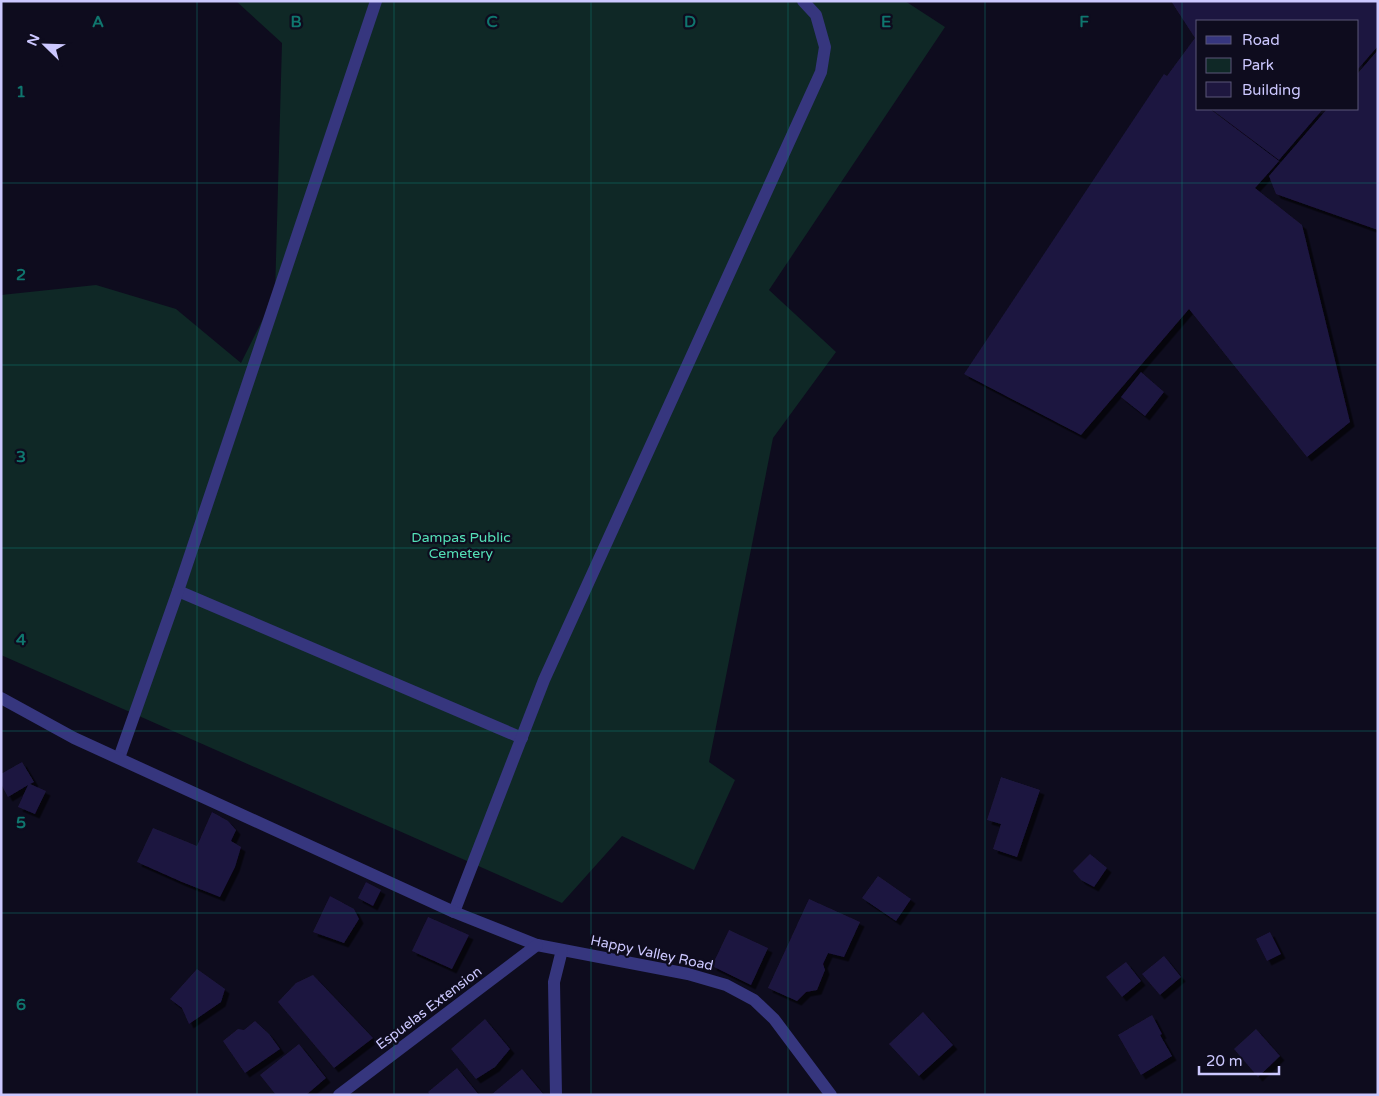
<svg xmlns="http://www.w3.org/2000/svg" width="1379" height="1096" font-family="'Varela Round',sans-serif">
	<defs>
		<filter id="shadow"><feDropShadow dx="4.5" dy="4.5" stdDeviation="0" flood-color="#0009"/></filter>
	</defs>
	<rect width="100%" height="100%" fill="#0e0c1e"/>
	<polygon fill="#0f2826" points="236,1 905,1 945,27 769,290 836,352 773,438 709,762 735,780 694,870 622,836 562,903 1,655 1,295 96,285 176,309 241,363 275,295 282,43"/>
	<g fill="#1e173f" filter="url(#shadow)">
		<polygon points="1171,1 1378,1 1378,46 1358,69 1358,21 1198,21 1198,109 1210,109 1279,161 1255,188 1302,225 1350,422 1307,457 1189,309 1081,435 964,374 1164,74 1167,76 1195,38"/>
		<polygon points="1378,50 1378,230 1276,194 1269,176 1327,109 1358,109 1358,73"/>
		<polygon points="1211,109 1323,109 1279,160"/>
		<polygon points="1141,372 1164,392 1145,416 1121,397"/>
		<polygon points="22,762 34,782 30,784 46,791 35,814 18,807 28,785 8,797 1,784 1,774"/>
		<polygon points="1001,777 1040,790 1017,857 993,849 1001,824 987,820"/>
		<polygon points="212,812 228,821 236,830 231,841 241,847 235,867 220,897 182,882 137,862 153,828 197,846"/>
		<polygon points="1090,854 1107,868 1094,887 1081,880 1073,871"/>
		<polygon points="878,876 911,899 896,921 862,898"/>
		<polygon points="366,882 381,890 373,906 358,898"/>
		<polygon points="330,896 354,909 359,919 344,943 313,932"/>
		<polygon points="809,899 860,922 844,957 828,953 823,964 825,970 817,990 806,992 797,1001 768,988"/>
		<polygon points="428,917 469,935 452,969 412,951"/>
		<polygon points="729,930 768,948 751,985 712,966"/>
		<polygon points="1270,932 1281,954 1267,961 1256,939"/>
		<polygon points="1164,956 1181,977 1160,995 1142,974"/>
		<polygon points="1126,962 1141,981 1122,997 1106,977"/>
		<polygon points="197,969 225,989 221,1002 189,1024 182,1008 170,999"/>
		<polygon points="313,975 373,1038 334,1068 278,1002 296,983"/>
		<polygon points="923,1012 953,1045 919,1076 889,1044"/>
		<polygon points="1152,1015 1162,1034 1160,1035 1172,1056 1141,1075 1118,1035"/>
		<polygon points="485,1019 510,1049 495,1067 476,1079 451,1049"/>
		<polygon points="255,1021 269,1034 280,1049 245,1073 223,1041 238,1029 244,1030"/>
		<polygon points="1256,1029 1280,1056 1258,1077 1234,1049"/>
		<polygon points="299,1044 326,1078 306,1095 276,1095 260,1075"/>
		<polygon points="457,1068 479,1095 430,1095 428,1092"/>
		<polygon points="522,1069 544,1095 491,1095"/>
	</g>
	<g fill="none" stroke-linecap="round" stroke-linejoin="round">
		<g stroke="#36367e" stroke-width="12">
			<polyline points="178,591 522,738"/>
			<polyline points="119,758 178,591 376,1"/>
			<polyline points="454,912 544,680 821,72 825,47 816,15 803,1"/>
		</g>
		<g stroke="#36367e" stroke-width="12">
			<polyline points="1,698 74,738 454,912 537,945 688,974 726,985 754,1000 774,1019 831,1095"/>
			<polyline points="339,1095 537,945"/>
			<polyline points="556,1095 554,982 562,950"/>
		</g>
	</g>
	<path fill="none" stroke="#0f766e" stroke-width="1" stroke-opacity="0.55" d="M197,1V1095M394,1V1095M591,1V1095M788,1V1095M985,1V1095M1182,1V1095M1,183H1378M1,365H1378M1,548H1378M1,731H1378M1,913H1378"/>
	<g text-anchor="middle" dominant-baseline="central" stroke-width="4.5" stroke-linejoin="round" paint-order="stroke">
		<g font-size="14" fill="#54e0b7" stroke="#0e0c1e">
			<text x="461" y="537">Dampas Public<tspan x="461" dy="16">Cemetery</tspan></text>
		</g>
		<g font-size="14" fill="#ccc8ff" stroke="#0e0c1e">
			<text transform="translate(652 953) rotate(12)">Happy Valley Road</text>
			<text transform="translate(429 1008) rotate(-37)">Espuelas Extension</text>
		</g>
	</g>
	<g font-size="16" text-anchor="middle" font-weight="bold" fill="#0f766e" stroke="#0e0c1e" stroke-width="4.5" stroke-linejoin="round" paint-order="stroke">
		<text x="98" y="27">A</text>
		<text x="296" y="27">B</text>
		<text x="492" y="27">C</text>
		<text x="690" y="27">D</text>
		<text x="886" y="27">E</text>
		<text x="1084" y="27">F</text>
		<text x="21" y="97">1</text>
		<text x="21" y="280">2</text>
		<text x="21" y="462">3</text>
		<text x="21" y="645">4</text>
		<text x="21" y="828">5</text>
		<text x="21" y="1010">6</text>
	</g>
	<rect width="1379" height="1096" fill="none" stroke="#ccc8ff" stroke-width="5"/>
	<rect x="1196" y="20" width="162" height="90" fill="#0e0c1e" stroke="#5a5778"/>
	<rect x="1206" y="36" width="25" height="8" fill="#36367e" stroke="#5a5778"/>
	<text x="1242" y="45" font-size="15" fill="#ccc8ff">Road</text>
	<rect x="1206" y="58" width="25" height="15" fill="#0f2826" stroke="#5a5778"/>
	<text x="1242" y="70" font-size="15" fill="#ccc8ff">Park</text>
	<rect x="1206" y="82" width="25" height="15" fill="#1e173f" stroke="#5a5778"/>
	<text x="1242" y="95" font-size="15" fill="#ccc8ff">Building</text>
	<g transform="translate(45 45) rotate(293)" stroke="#0e0c1e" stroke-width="4" paint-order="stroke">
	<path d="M0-4L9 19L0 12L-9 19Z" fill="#ccc8ff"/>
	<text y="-8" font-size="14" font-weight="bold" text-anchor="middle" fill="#ccc8ff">N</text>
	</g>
	<path d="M1199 1066v8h80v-8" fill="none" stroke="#ccc8ff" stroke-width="2.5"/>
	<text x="1206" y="1066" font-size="15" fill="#ccc8ff" stroke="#0e0c1e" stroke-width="4" paint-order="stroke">20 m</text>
</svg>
